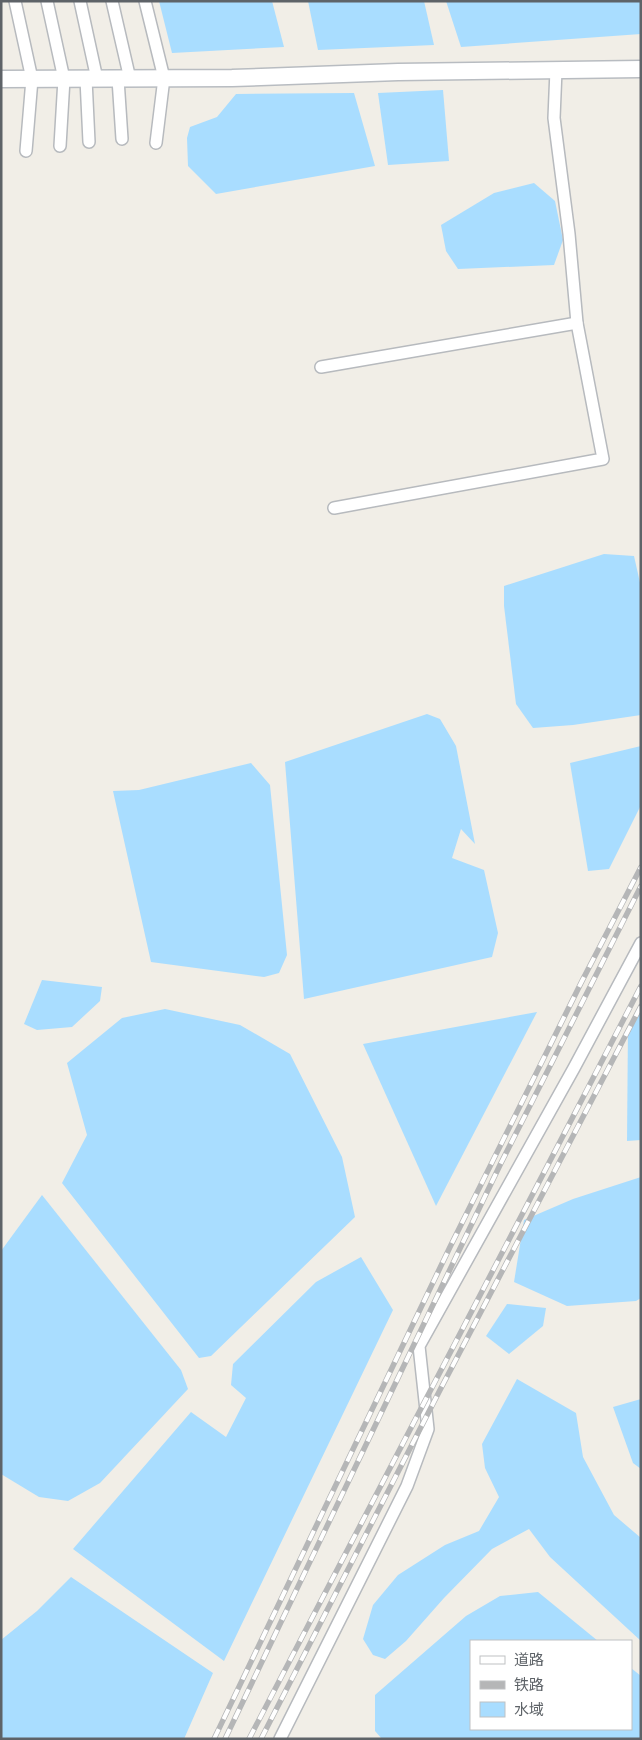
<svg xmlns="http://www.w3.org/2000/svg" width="642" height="1740" font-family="'DM Sans','Noto Sans SC',sans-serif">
	<rect width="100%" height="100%" fill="#f1eee7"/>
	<g fill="#a9ddff">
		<polygon points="159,1 272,1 284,47 172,53"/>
		<polygon points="308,1 424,1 434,45 318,50"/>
		<polygon points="446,1 641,1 641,34 461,47"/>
		<polygon points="443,90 449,161 388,165 378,93"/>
		<polygon points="354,93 375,166 216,194 188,166 187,138 190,127 217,117 236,94"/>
		<polygon points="534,183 555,201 563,240 554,265 458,269 446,251 441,225 494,193"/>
		<polygon points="604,554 634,556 641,587 641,715 573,725 533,728 516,704 504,606 504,586"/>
		<polygon points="427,714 440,719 456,746 475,844 461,829 452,858 484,870 498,933 492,957 304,999 285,762"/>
		<polygon points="641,746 641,805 609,869 588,871 570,763"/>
		<polygon points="251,763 270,785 287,955 279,973 264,977 151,962 113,791 139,790"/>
		<polygon points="42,980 102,987 100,1001 72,1027 37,1030 24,1024"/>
		<polygon points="165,1009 240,1025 290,1054 342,1157 355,1217 211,1356 199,1358 62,1183 87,1135 67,1063 122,1018"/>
		<polygon points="537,1012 436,1206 363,1044"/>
		<polygon points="641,1013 641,1140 627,1141 628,1025"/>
		<polygon points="641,1177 641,1298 636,1301 567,1306 514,1282 524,1220 573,1199"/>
		<polygon points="42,1195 181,1370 188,1389 100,1483 68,1501 39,1497 1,1474 1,1251"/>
		<polygon points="361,1257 393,1310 224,1661 73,1549 191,1412 226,1437 246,1398 231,1385 233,1364 316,1282"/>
		<polygon points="507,1304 546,1308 543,1326 509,1354 486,1336"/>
		<polygon points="517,1379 576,1413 583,1457 614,1515 641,1538 641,1641 550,1557 529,1529 492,1549 444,1598 406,1641 385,1659 373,1655 363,1639 373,1605 398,1575 445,1545 479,1531 499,1497 485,1468 482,1444"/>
		<polygon points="641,1399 641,1469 633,1463 613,1407"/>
		<polygon points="71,1577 213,1673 184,1739 1,1739 1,1640 37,1611"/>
		<polygon points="538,1592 598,1641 471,1641 471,1729 631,1729 631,1668 641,1676 641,1739 382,1739 375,1731 375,1695 466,1616 500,1596"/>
	</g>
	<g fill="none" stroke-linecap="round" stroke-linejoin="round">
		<g stroke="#b7babe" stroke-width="14">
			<g id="street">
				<polyline points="15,1 32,79 26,151"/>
				<polyline points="47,1 64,79 60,146"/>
				<polyline points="80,1 97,79"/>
				<polyline points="112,1 130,79"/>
				<polyline points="145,1 164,78 156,143"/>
				<polyline points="86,79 89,142"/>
				<polyline points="118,79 122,139"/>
				<polyline points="321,367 577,323"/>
				<polyline points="334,508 603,459 577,323 569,234 554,118 556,70"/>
				<polyline points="280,1739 407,1486 428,1429 419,1346 574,1068 641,943"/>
			</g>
		</g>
		<g stroke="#b8bcc1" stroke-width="19">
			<polyline id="secondary" points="1,79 232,78 398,72 641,69"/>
		</g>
		<use href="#street" stroke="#fff" stroke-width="11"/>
		<use href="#secondary" stroke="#fff" stroke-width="16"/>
		<g stroke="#b5b6b7" stroke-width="5.5">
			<g id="rail">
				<polyline points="214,1739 450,1247 582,981 641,867"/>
				<polyline points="225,1739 500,1165 641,886"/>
				<polyline points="249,1739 641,986"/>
				<polyline points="261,1739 440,1390 641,1006"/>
			</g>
		</g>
		<use href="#rail" stroke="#fff" stroke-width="4" stroke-dasharray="11" stroke-linecap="butt"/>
	</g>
	<rect width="642" height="1740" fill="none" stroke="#5e6368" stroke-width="5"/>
	<rect x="470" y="1640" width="162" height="90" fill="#ffffff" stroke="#bfc1c3"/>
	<rect x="480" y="1656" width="25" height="8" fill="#ffffff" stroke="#bfc1c3"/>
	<text x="514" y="1665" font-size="15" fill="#5e6368">道路</text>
	<rect x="480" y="1681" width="25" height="8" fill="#b5b6b7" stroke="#bfc1c3"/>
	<text x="514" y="1690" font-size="15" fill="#5e6368">铁路</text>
	<rect x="480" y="1702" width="25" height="15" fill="#a9ddff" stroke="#bfc1c3"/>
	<text x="514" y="1715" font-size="15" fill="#5e6368">水域</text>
</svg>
